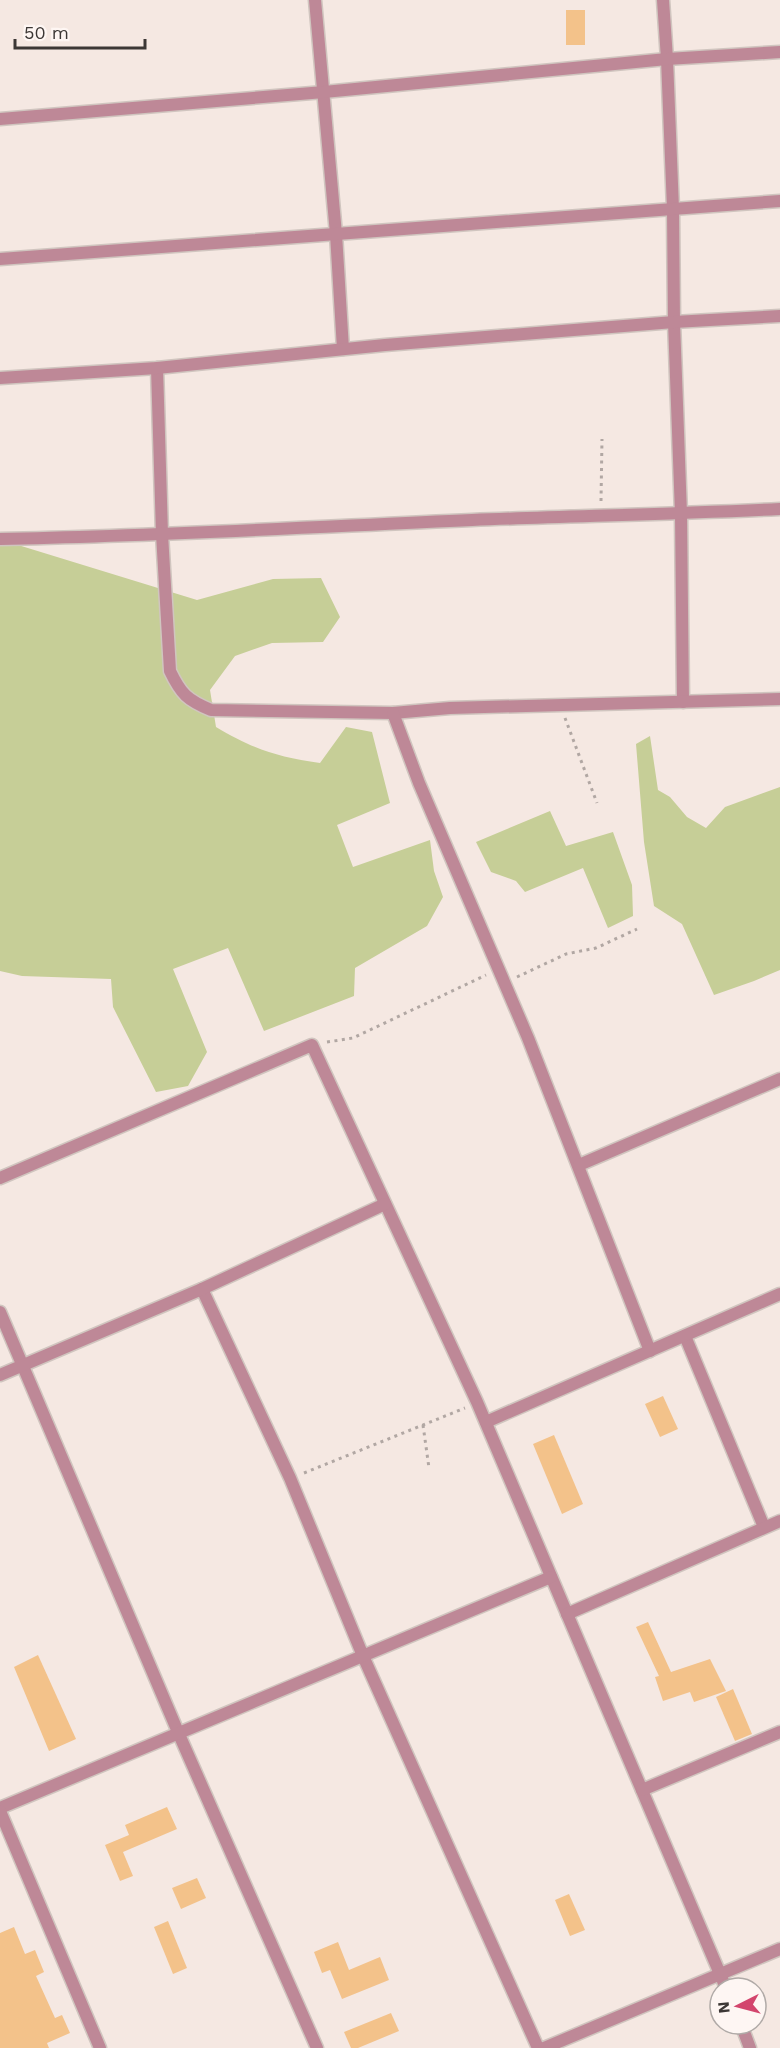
<svg xmlns="http://www.w3.org/2000/svg" width="780" height="2048" font-family="'Work Sans',sans-serif">
	<rect width="100%" height="100%" fill="#f5e8e2"/>
	<g fill="#c6ce97">
		<path d="M5,541L197,600L273,579L321,578L340,617L323,642L272,643L235,656L210,690L216,727C253,749 277,757 320,763L346,727L372,732L390,803L337,825L353,867L430,840L434,871L443,897L427,926L355,968L354,996L264,1031L228,948L173,969L207,1052L188,1086L156,1092L113,1007L111,979L22,976L0,971V542Z"/>
		<polygon points="650,736 658,790 670,797 687,817 706,828 725,807 780,787 780,970 754,981 714,995 682,924 654,906 644,842 636,744"/>
		<polygon points="550,811 566,846 613,832 632,885 633,916 608,928 583,868 525,892 516,881 491,872 476,842"/>
	</g>
	<g fill="#f3c28a">
		<rect x="566" y="10" width="19" height="35"/>
		<polygon points="663,1396 678,1429 660,1437 645,1404"/>
		<polygon points="554,1435 583,1504 562,1514 533,1444"/>
		<polygon points="648,1622 671,1672 710,1659 726,1691 694,1702 690,1692 663,1701 655,1677 659,1676 636,1627"/>
		<polygon points="38,1655 76,1739 49,1751 14,1667"/>
		<polygon points="733,1689 752,1734 735,1741 716,1697"/>
		<polygon points="167,1807 177,1829 123,1852 133,1876 120,1881 105,1845 129,1835 125,1825"/>
		<polygon points="197,1878 206,1898 181,1909 172,1888"/>
		<polygon points="569,1894 585,1930 570,1936 555,1900"/>
		<polygon points="168,1921 187,1968 173,1974 154,1927"/>
		<polygon points="14,1927 25,1954 35,1950 44,1972 36,1976 55,2018 62,2015 70,2033 47,2043 49,2048 0,2048 0,1933"/>
		<polygon points="338,1942 349,1970 380,1957 389,1980 342,1999 330,1970 322,1973 314,1952"/>
		<polygon points="391,2013 399,2031 358,2048 351,2048 344,2032"/>
	</g>
	<g fill="none" stroke-linecap="round" stroke-linejoin="round">
		<g stroke="#d0c5bf" stroke-width="15">
			<g id="street">
				<polyline points="315,0 336,234 343,349"/>
				<polyline points="663,0 667,59 673,209 674,322 681,514 683,702"/>
				<polyline points="0,119 324,92 667,59 780,52"/>
				<polyline points="0,259 780,201"/>
				<path d="M157,368L162,534L170,671C181,694 187,700 211,710L393,713L450,708L780,699"/>
				<polyline points="0,378 157,368 385,345 674,322 780,316"/>
				<path d="M0,539C157,536 314,527 472,520C574,516 677,514 780,509"/>
				<polyline points="393,713 419,783 528,1038 650,1351"/>
				<polyline points="579,1165 780,1079"/>
				<polyline points="0,1178 312,1045 477,1402 726,1988"/>
				<polyline points="202,1289 290,1478 363,1656 538,2048"/>
				<polyline points="0,1312 178,1732 317,2048"/>
				<polyline points="685,1336 764,1527"/>
				<polyline points="0,1375 202,1289 385,1204"/>
				<polyline points="486,1422 780,1294"/>
				<polyline points="567,1614 780,1521"/>
				<polyline points="642,1790 780,1732"/>
				<polyline points="0,1808 551,1577"/>
				<polyline points="0,1811 100,2048"/>
				<polyline points="741,2024 750,2048"/>
				<polyline points="544,2048 780,1949"/>
			</g>
		</g>
		<g stroke="#b1a7a3" stroke-width="3" stroke-dasharray="3 4.5" stroke-linecap="butt">
			<polyline points="601,501 602,439"/>
			<polyline points="565,718 597,803"/>
			<polyline points="517,977 566,954 596,948 637,929"/>
			<polyline points="327,1042 353,1038 486,975"/>
			<polyline points="423,1425 429,1468"/>
			<polyline points="304,1473 465,1408"/>
		</g>
		<use href="#street" stroke="#be8897" stroke-width="12"/>
	</g>
	<g transform="translate(738 2006) rotate(264)"><circle r="28" fill="#fef6f3" stroke="#b0aaa7" stroke-width="1.5"/>
	<path d="M0-4.5L10 22L0 15L-10 22Z" fill="#d3456d"/>
	<text y="-9" font-size="16" font-weight="bold" text-anchor="middle" fill="#3c3735">N</text>
	</g>
	<path d="M15 39v9h130v-9" fill="none" stroke="#3c3735" stroke-width="3"/>
	<text x="24" y="39" font-size="18" fill="#3c3735" stroke="#fef6f3" stroke-width="4.5" paint-order="stroke">50 m</text>
</svg>
